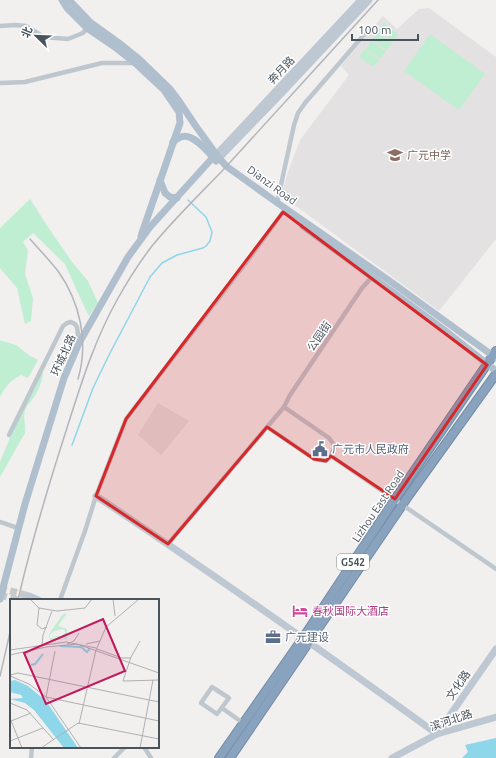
<svg xmlns="http://www.w3.org/2000/svg" width="496" height="758" font-family="Ubuntu,'Noto Sans SC',sans-serif">
	<rect width="100%" height="100%" fill="#f2efef"/>
	<g fill="#e3e1e1">
		<polygon points="429,8 496,57 496,239 439,311 281,195 289,169 300,140 349,75 341,66 383,16 397,29 419,9"/>
		<polygon points="158,403 189,421 161,455 138,435"/>
	</g>
	<g fill="#c0eed2">
		<polygon points="384,23 398,34 393,41 378,31"/>
		<polygon points="378,32 392,43 387,50 372,40"/>
		<polygon points="430,34 485,74 459,110 404,71"/>
		<polygon points="371,41 386,51 380,59 366,49"/>
		<polygon points="365,49 379,60 373,67 359,57"/>
		<polygon points="30,199 48,227 72,262 88,281 98,303 89,316 82,302 65,264 33,233 23,242 28,250 25,274 33,298 31,321 25,324 17,288 0,268 0,228"/>
		<path d="M0,340L16,345L30,356L38,360L28,378L21,375C11,380 5,387 0,397Z"/>
		<path d="M43,371C43,381 38,392 32,400C29,404 26,406 25,411C23,416 26,426 25,433L0,477V462L11,435L41,373Z"/>
	</g>
	<polygon fill="#8ed6e9" points="496,738 496,758 462,758 468,752 465,745"/>
	<g fill="none" stroke-linecap="round" stroke-linejoin="round">
		<polyline stroke="#8ed6e9" stroke-width="1.5" points="72,445 93,388 110,353 150,277 162,263 177,255 203,248 206,246 210,241 212,232 206,217 188,200"/>
		<g stroke="#c8c8ca" stroke-width="7" stroke-dasharray="7 3.5" stroke-linecap="butt">
			<polyline points="0,588 29,596"/>
			<polyline points="0,595 18,600"/>
		</g>
		<g stroke="#748da8" stroke-width="10">
			<g id="highway">
				<polyline points="219,758 303,638 395,499 496,351"/>
				<polyline points="230,758 409,495 496,374"/>
			</g>
		</g>
		<g stroke="#bec7ce" stroke-width="4.5">
			<polyline points="0,26 15,25 26,26 44,37 68,39 83,33 87,28"/>
			<polyline points="0,83 25,82 102,63 135,63"/>
			<polyline points="277,203 294,125 298,113 305,103 369,29"/>
			<polyline points="284,407 290,395 362,288 372,277"/>
			<polyline points="9,435 63,326 67,323 71,322 75,324 77,327 79,343"/>
			<polyline points="331,456 496,569"/>
			<polyline points="0,522 18,528"/>
			<polyline points="168,544 284,407 329,438 335,446 331,456 326,461 314,459 267,427"/>
			<polyline points="60,600 85,531 96,496 126,419 248,260 283,212"/>
			<polygon points="212,687 229,698 217,714 201,703"/>
			<polyline points="222,708 243,723"/>
			<polyline points="144,747 151,758"/>
			<polyline points="31,758 32,747"/>
			<polyline points="114,758 125,747"/>
		</g>
		<g stroke="#bec8d3" stroke-width="7">
			<polyline points="218,153 361,0"/>
			<polyline points="219,158 277,98 369,0"/>
			<path d="M96,496C212,573 325,653 437,734L496,649"/>
			<polyline points="29,596 38,600"/>
			<polyline points="392,758 437,734 496,717"/>
		</g>
		<g stroke="#b0bfcd" stroke-width="7">
			<polyline points="62,0 67,8 87,28 115,47 135,63 164,90 179,112 180,123 141,236"/>
			<polyline points="69,0 90,22 119,43 139,59 169,88 179,101 195,125 216,154 226,166 279,204 387,279 496,358"/>
			<path d="M173,142C175,140 178,138 181,137C193,132 209,153 216,161"/>
			<polyline points="160,180 165,193 170,197 177,198"/>
			<polyline points="303,226 443,329 496,371"/>
			<polyline points="0,599 25,504 64,378 79,343 128,257 150,227 216,154"/>
		</g>
		<use href="#highway" stroke="#89a2bd" stroke-width="8"/>
		<g stroke="#b2b5ba" stroke-width="1.5">
			<path d="M30,239C39,249 49,260 58,271C80,302 89,342 78,379"/>
			<path d="M18,600C31,543 48,487 66,431C80,387 94,341 117,300C127,282 139,263 152,246C174,219 199,195 223,170C275,113 326,57 378,0"/>
			<polyline points="0,676 11,628"/>
		</g>
	</g>
	<path fill="#d62828" fill-opacity="0.2" stroke="#d62828" stroke-width="3" stroke-linejoin="round" d="M283,212L487,365L395,499L331,456L326,461L314,459L267,427L168,544L96,496L126,419Z"/>
	<defs>
		<g id="school-bare" transform="scale(1.2)"><path d="M0-5L7-2L0 1L-7-2ZM-4 1L0 2.5L4 1V4Q0 6-4 4Z" fill="#8d6e63" stroke="#fff" stroke-width="2.5" paint-order="stroke"/></g>
		<g id="civic-bare" transform="scale(1.2)"><path d="M-.6-6.5H3V-4.5H.6V-3L4-1V1h2V6H-6V1h2V-1L-.6-3ZM-1.2 2.5V6h2.4V2.5Z" fill="#5c6f8a" stroke="#fff" stroke-width="2.5" paint-order="stroke"/></g>
		<g id="hotel-bare" transform="scale(1.2)"><path d="M-6-4.5h1.5V1H6V5H4.5V3h-9V5H-6ZM-4 0a1.8 1.8 0 1 1 3.6 0ZM.5 0V-2.5h3Q6-2.5 6 0Z" fill="#d1479c" stroke="#fff" stroke-width="2.5" paint-order="stroke"/></g>
		<g id="office-bare" transform="scale(1.2)"><path d="M-6-3h4V-5.5h4V-3h4V5H-6ZM-1-4.5V-3h2v-1.5ZM-6 0V1H6V0Z" fill="#5c6f8a" stroke="#fff" stroke-width="2.5" paint-order="stroke"/></g>
	</defs>
	<g fill-rule="evenodd">
		<use href="#school-bare" x="395" y="155"/>
		<use href="#civic-bare" x="320" y="449"/>
		<use href="#hotel-bare" x="300" y="611"/>
		<use href="#office-bare" x="273" y="637"/>
	</g>
	<g text-anchor="middle" dominant-baseline="central" stroke-width="3" stroke-linejoin="round" paint-order="stroke">
		<rect fill="#fff" stroke="#7f878d" stroke-width="1" x="337" y="554" width="32" height="16" rx="3"/>
		<g font-size="10" font-weight="bold" fill="#48535c">
			<text x="353" y="562">G542</text>
		</g>
		<g font-size="11" fill="#48535c" stroke="#fff">
			<text transform="translate(281 70) rotate(-47)">奔月路</text>
			<text transform="translate(272 185) rotate(36)">Dianzi Road</text>
			<text transform="translate(319 336) rotate(-56)">公园街</text>
			<text transform="translate(63 355) rotate(-66)">环城北路</text>
			<text transform="translate(378 506) rotate(-56)">Lizhou East Road</text>
			<text transform="translate(458 685) rotate(-56)">文化路</text>
			<text transform="translate(451 720) rotate(-19)">滨河北路</text>
		</g>
		<g font-size="11" fill="#785e54" stroke="#fff" text-anchor="start">
			<text x="407" y="155">广元中学</text>
		</g>
		<g font-size="11" fill="#4e5e75" stroke="#fff" text-anchor="start">
			<text x="332" y="449">广元市人民政府</text>
			<text x="285" y="637">广元建设</text>
		</g>
		<g font-size="11" fill="#b23c85" stroke="#fff" text-anchor="start">
			<text x="312" y="611">春秋国际大酒店</text>
		</g>
	</g>
	<g transform="translate(10 599)">
		<rect width="149" height="149" fill="#f2efef"/>
		<path d="M57,14L48,27L57,30V40L41,37H51L56,33L53,30L44,32L40,36V39L56,41H40L39,36L42,31L52,16Z" fill="#c0eed2"/>
		<path d="M5,81L18,87L36,102L68,149H54L24,111L15,104L0,100L13,99L11,96L0,93V82Z" fill="#8ed6e9"/>
		<path fill="none" stroke="#8ed6e9" stroke-width="2" d="M50,47L71,48L77,53L80,49M21,66L25,65L33,55"/>
		<path fill="none" stroke="#aeb1b4" stroke-width="1" d="M20,0L29,9L47,12L75,9L82,0M103,0L105,17M29,9L27,26L32,30L37,28M57,45L64,42L69,34M76,45L90,42M32,46L33,36L42,12M87,50L112,59H121M0,51L56,43L86,49M45,52L36,98L149,122M0,56L36,48L67,45L149,74M0,76L8,74L149,103M0,77L19,85L36,98L71,149M113,82L121,58L130,42M113,82L149,81M0,104L17,111L43,140M0,119L12,149M1,122L21,114M68,124L149,140M69,125L86,51L96,28L128,1M0,142L33,129M31,149L68,124M130,149L143,81"/>
		<path fill="#c2185b" fill-opacity="0.15" stroke="#c2185b" stroke-width="2" d="M93,20L115,72L36,105L14,54Z"/>
		<rect width="149" height="149" fill="none" stroke="#48535c" stroke-width="2"/>
	</g>
	<g transform="translate(36 36) rotate(293)" stroke="#ffffff" stroke-width="3" paint-order="stroke">
	<path d="M0-3L7 15L0 10L-7 15Z" fill="#48535c"/>
	<text y="-6" font-size="11" font-weight="bold" text-anchor="middle" fill="#48535c">北</text>
	</g>
	<path d="M352 34v6h66v-6" fill="none" stroke="#48535c" stroke-width="2"/>
	<text x="358" y="34" font-size="12" fill="#48535c" stroke="#ffffff" stroke-width="3" paint-order="stroke">100 m</text>
</svg>
